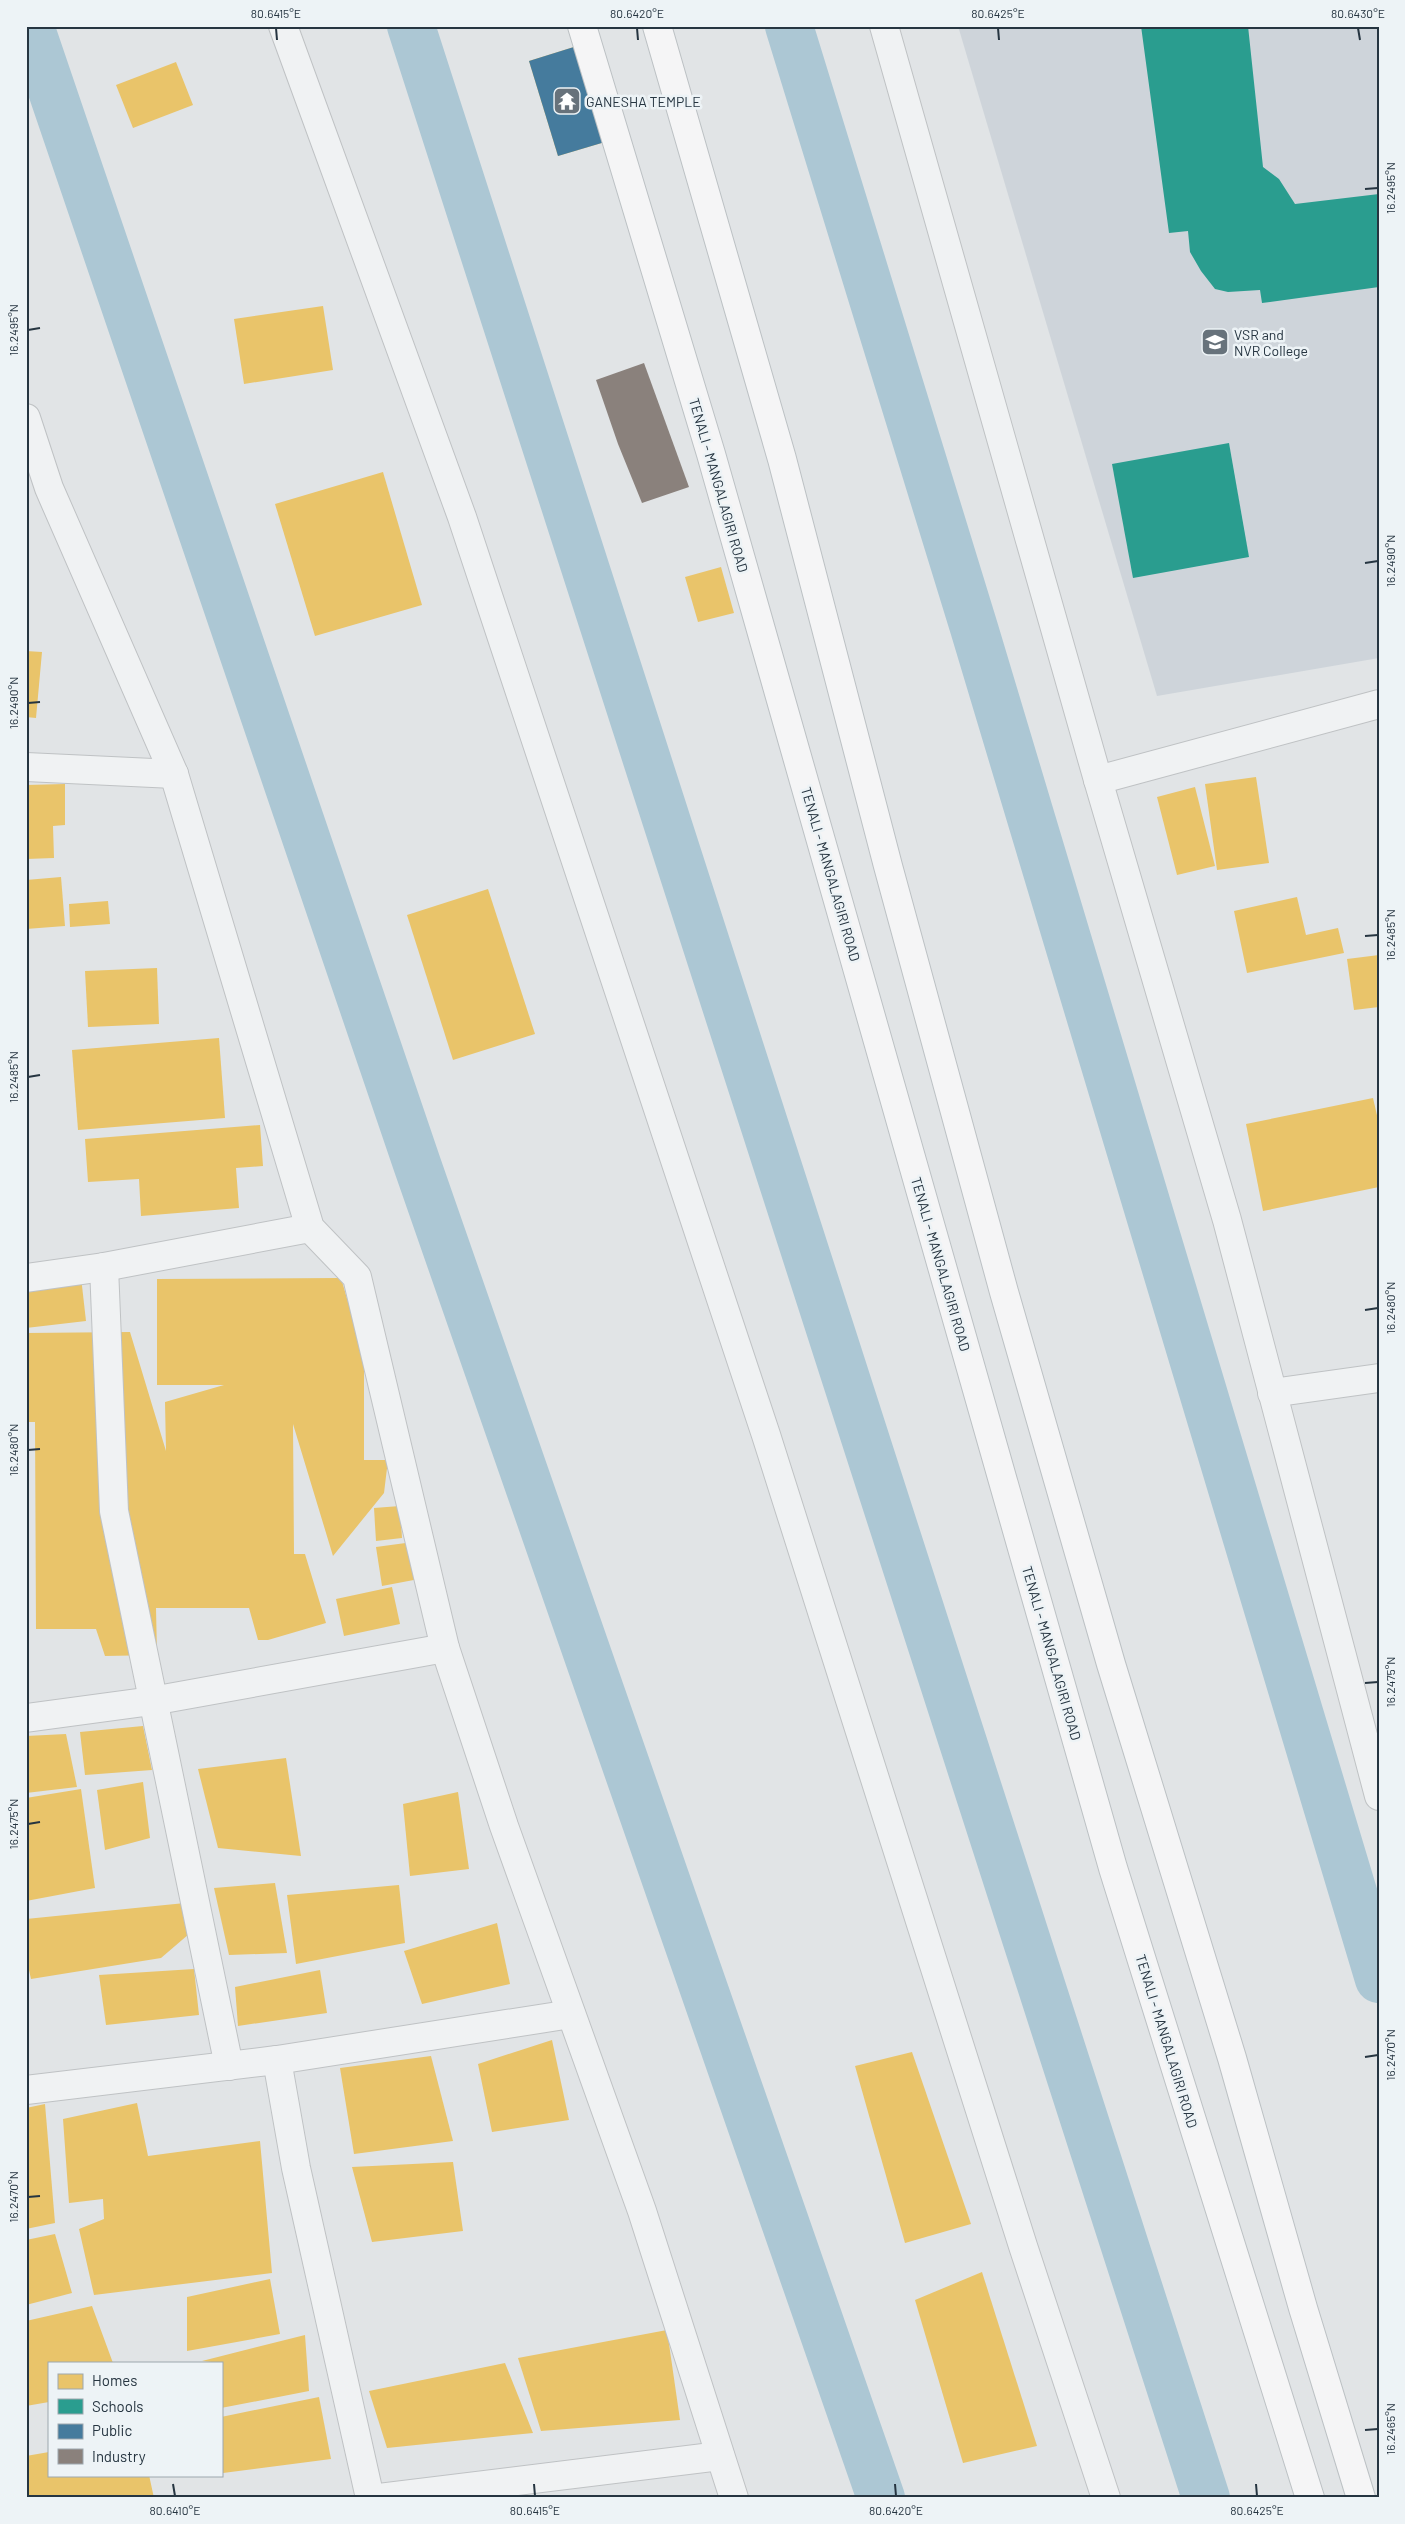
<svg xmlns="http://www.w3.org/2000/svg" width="1405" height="2524" font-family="Barlow,sans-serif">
	<rect width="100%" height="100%" fill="#e1e4e6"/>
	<polygon fill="#ced4da" points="958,26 1379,26 1379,658 1157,696"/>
	<g fill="#e9c46a">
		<polygon points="577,46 605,142 558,156 529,61"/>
		<polygon points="176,62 193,105 133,128 116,85"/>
		<polygon points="323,306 333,370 244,384 234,319"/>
		<polygon points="383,472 422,605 315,636 275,504"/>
		<polygon points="721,567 734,613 698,622 685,577"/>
		<polygon points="26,651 42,652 36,718 26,717"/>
		<polygon points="1256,777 1269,863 1217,870 1205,784"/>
		<polygon points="65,784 65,825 53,826 54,858 26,859 26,785"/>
		<polygon points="1195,787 1215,866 1177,875 1157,797"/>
		<polygon points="61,877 65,926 26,929 26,880"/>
		<polygon points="488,889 535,1034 453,1060 407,915"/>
		<polygon points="1297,897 1306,935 1338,928 1344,953 1247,973 1234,911"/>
		<polygon points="108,901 110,924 70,927 69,904"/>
		<polygon points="1379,955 1379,1007 1354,1010 1347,959"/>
		<polygon points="157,968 159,1024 88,1027 85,971"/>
		<polygon points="219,1038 225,1118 78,1130 72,1050"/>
		<polygon points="1373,1098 1379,1124 1379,1187 1263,1211 1246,1124"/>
		<polygon points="260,1125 263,1166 236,1168 239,1208 141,1216 139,1179 88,1182 85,1139"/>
		<polygon points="81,1277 86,1321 26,1328 26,1284"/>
		<polygon points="341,1278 364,1357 364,1460 388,1460 384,1493 333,1556 293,1424 294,1554 305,1554 326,1623 268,1640 258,1640 249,1608 156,1608 157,1655 105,1656 96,1629 36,1629 35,1422 26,1422 26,1333 130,1332 166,1451 165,1402 224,1385 157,1385 157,1279"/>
		<polygon points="400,1506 402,1538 376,1541 374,1508"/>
		<polygon points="413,1542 419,1579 382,1586 376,1547"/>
		<polygon points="392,1587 400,1624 344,1636 336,1599"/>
		<polygon points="143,1726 152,1770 85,1775 80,1732"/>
		<polygon points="66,1734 77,1787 26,1793 26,1736"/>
		<polygon points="286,1758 301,1856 218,1848 198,1769"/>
		<polygon points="143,1782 150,1838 105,1850 97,1790"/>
		<polygon points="81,1789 95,1888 26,1901 26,1798"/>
		<polygon points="458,1792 469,1869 410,1876 403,1804"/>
		<polygon points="275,1883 287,1953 229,1955 214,1888"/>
		<polygon points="399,1885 405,1943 296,1964 287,1895"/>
		<polygon points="185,1903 189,1934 161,1958 31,1979 26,1957 26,1919"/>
		<polygon points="497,1923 510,1984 422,2004 404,1951"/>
		<polygon points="194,1969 199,2015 106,2025 99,1975"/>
		<polygon points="320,1970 327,2013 238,2026 235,1987"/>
		<polygon points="552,2040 569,2120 492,2132 478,2064"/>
		<polygon points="912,2052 971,2224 905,2243 855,2066"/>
		<polygon points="431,2056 453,2141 354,2154 340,2068"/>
		<polygon points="137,2103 148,2156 260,2141 272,2273 94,2295 79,2229 104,2219 103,2199 69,2203 63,2119"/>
		<polygon points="45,2104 55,2223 26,2229 26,2108"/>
		<polygon points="453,2162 463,2231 372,2242 352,2167"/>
		<polygon points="55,2234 72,2293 26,2305 26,2240"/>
		<polygon points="982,2272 1037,2446 963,2463 915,2300"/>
		<polygon points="270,2279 280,2334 187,2351 187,2297"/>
		<polygon points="92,2306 113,2363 49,2363 49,2402 26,2406 26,2321"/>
		<polygon points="667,2330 680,2420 541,2431 518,2358"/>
		<polygon points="305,2335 309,2391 221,2408 221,2363 202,2361"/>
		<polygon points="505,2363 533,2433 387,2448 369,2391"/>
		<polygon points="319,2397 331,2459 223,2473 221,2417"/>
		<polygon points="49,2452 49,2475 149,2475 154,2498 26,2498 26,2456"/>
	</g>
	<g fill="#2a9d8f">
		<polygon points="1141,26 1248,26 1263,167 1279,179 1295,204 1379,194 1379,287 1262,303 1260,290 1228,292 1215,289 1201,271 1190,252 1188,231 1169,233"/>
		<polygon points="1229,443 1249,557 1133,578 1112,464"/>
	</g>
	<polygon fill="#457b9d" points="577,46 605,142 558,156 529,61"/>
	<polygon fill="#8a817c" points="644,363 689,487 642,503 618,444 596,380"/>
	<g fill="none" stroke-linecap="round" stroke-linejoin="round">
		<g stroke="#acc7d4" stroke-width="48">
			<polyline points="30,26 417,1164 881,2498"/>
			<polyline points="411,26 1206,2498"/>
			<polyline points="789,26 974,628 1379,1979"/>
		</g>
		<g stroke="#bfc2c4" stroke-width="30">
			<g id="minor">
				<polyline points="283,26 462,517 766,1435 1023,2246 1106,2498"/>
				<polyline points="884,26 1098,780 1227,1220 1379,1796"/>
				<polyline points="26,418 49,488 174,774 310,1228 357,1277 445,1648 504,1826 642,2211 734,2498"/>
				<polyline points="26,767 174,774"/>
				<polyline points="1098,780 1379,704"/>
				<polyline points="104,1267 114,1511 229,2066"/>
				<polyline points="26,1278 104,1267 310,1228"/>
				<polyline points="1272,1393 1379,1378"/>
				<polyline points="26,1718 152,1701 445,1648"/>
				<polyline points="277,2060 296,2168 370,2498"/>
				<polyline points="26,2090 277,2060 571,2014"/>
				<polyline points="379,2498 720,2456"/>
			</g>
		</g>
		<g stroke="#bcc1c4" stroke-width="30">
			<g id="primary">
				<polyline points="582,26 711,454 1113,1868 1310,2498"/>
				<polyline points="657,26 782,459 888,866 1004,1292 1111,1664 1232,2058 1303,2308 1361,2498"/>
			</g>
		</g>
		<use href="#minor" stroke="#f0f2f3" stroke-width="28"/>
		<use href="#primary" stroke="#f5f5f6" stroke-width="28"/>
	</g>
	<path fill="none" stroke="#263541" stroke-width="2" d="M276,28L277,40M637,28L638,40M998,28L999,40M1358,28L1360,40M1365,189L1378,188M28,330L40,328M1365,563L1378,561M28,703L40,702M1365,936L1378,935M28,1077L40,1075M1365,1310L1378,1308M28,1450L40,1449M1365,1683L1378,1682M28,1824L40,1822M1365,2057L1378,2055M28,2197L40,2196M1365,2430L1378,2429M173,2484L175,2496M534,2484L535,2496M895,2484L896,2496M1256,2484L1257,2496"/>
	<defs>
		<g id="temple-square" transform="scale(1.4375)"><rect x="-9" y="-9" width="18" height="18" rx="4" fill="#67727b" stroke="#edf3f6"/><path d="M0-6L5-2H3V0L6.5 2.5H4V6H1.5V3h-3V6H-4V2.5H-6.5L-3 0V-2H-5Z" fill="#fff"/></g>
		<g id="university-square" transform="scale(1.4375)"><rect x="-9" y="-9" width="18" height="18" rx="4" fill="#67727b" stroke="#edf3f6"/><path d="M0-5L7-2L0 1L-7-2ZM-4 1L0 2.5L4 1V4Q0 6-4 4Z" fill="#fff"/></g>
	</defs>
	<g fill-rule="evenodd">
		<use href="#temple-square" x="567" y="101"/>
		<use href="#university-square" x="1215" y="342"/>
	</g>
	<g text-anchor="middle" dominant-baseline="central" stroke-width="5" stroke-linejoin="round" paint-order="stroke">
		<g font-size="14" fill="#263541" stroke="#edf3f6" text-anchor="start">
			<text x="586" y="101">GANESHA TEMPLE</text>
			<text x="1234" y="334">VSR and<tspan x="1234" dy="16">NVR College</tspan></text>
		</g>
		<g font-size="14" fill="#263541" stroke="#edf3f6">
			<text transform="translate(719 485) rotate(74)">TENALI - MANGALAGIRI ROAD</text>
			<text transform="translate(831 874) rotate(74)">TENALI - MANGALAGIRI ROAD</text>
			<text transform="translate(941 1264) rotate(74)">TENALI - MANGALAGIRI ROAD</text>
			<text transform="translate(1052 1653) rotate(74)">TENALI - MANGALAGIRI ROAD</text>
			<text transform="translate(1167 2041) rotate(73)">TENALI - MANGALAGIRI ROAD</text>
		</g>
	</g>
	<rect width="1405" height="2524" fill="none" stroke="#edf3f6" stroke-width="55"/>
	<rect x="48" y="2362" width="175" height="115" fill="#edf3f6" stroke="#9da7ae"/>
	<rect x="58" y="2374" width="25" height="15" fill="#e9c46a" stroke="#9da7ae"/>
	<text x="92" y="2386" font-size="15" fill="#263541">Homes</text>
	<rect x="58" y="2399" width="25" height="15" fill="#2a9d8f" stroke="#9da7ae"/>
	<text x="92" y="2412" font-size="15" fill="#263541">Schools</text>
	<rect x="58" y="2424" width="25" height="15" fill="#457b9d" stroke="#9da7ae"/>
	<text x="92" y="2436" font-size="15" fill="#263541">Public</text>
	<rect x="58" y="2449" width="25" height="15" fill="#8a817c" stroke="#9da7ae"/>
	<text x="92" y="2462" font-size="15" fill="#263541">Industry</text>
	<rect x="28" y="28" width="1350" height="2468" fill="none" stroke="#263541" stroke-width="2"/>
	<g font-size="12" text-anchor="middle" fill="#263541">
		<text x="276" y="18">80.6415°E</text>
		<text x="637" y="18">80.6420°E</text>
		<text x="998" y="18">80.6425°E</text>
		<text x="1358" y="18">80.6430°E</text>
		<text transform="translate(1391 188) rotate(-90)" y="4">16.2495°N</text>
		<text transform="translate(14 330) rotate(-90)" y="4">16.2495°N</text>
		<text transform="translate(1391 561) rotate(-90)" y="4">16.2490°N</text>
		<text transform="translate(14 703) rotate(-90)" y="4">16.2490°N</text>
		<text transform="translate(1391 935) rotate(-90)" y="4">16.2485°N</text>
		<text transform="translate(14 1077) rotate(-90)" y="4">16.2485°N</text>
		<text transform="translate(1391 1308) rotate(-90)" y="4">16.2480°N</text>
		<text transform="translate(14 1450) rotate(-90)" y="4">16.2480°N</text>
		<text transform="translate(1391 1682) rotate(-90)" y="4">16.2475°N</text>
		<text transform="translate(14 1824) rotate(-90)" y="4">16.2475°N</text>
		<text transform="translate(1391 2055) rotate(-90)" y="4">16.2470°N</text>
		<text transform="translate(14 2197) rotate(-90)" y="4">16.2470°N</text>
		<text transform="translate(1391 2429) rotate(-90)" y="4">16.2465°N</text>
		<text x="175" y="2515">80.6410°E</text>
		<text x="535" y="2515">80.6415°E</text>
		<text x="896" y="2515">80.6420°E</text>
		<text x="1257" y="2515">80.6425°E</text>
	</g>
</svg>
